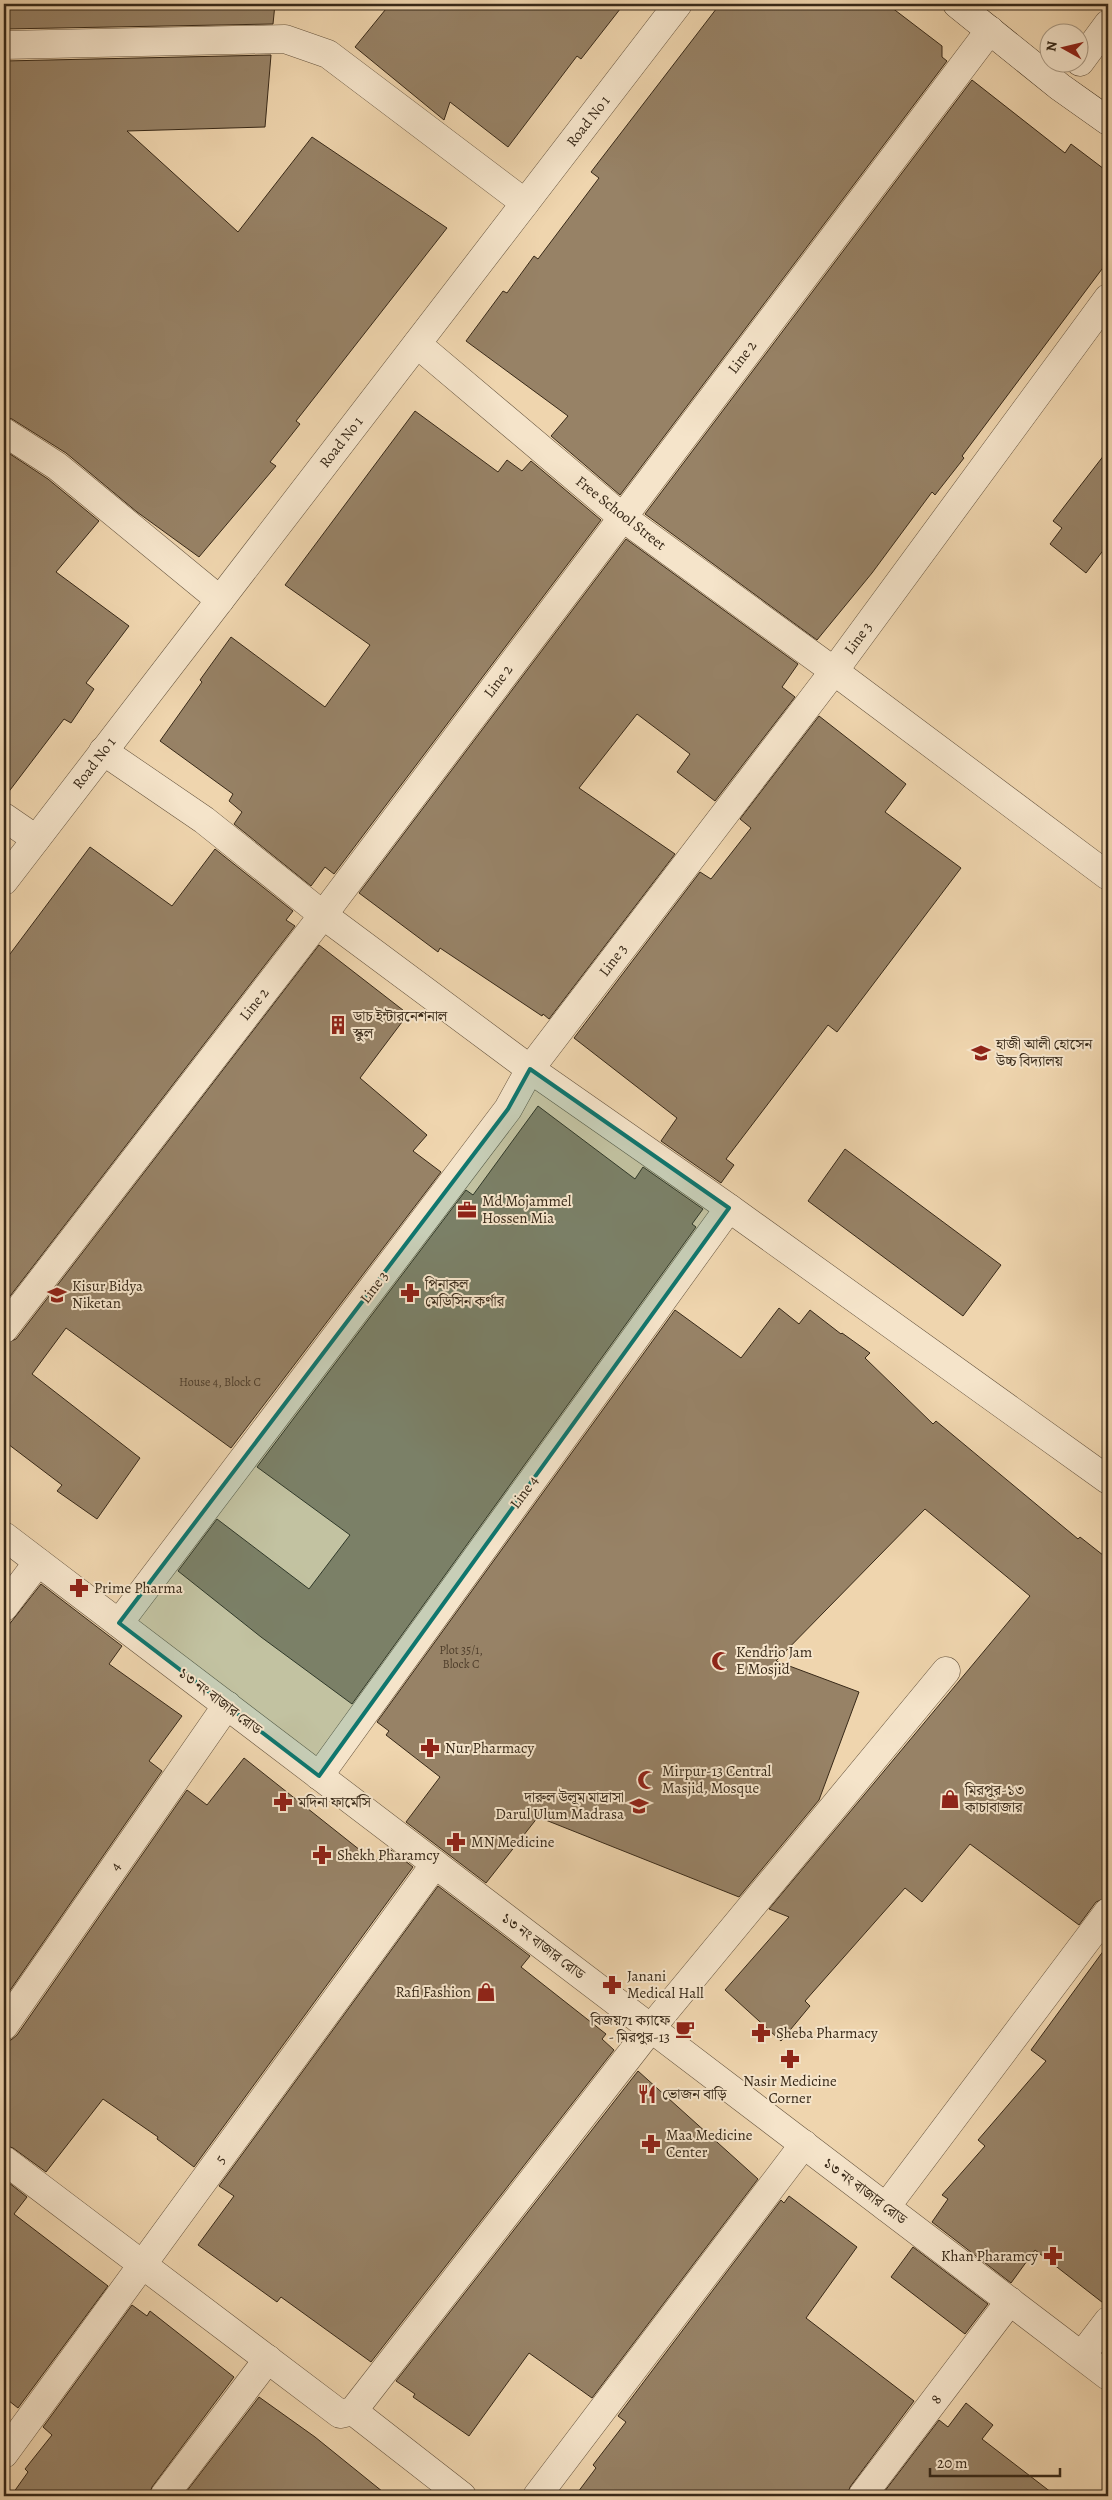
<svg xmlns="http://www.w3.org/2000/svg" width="1112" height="2500" font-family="Alegreya,'Noto Serif Bengali',serif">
	<rect width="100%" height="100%" fill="#efd5ae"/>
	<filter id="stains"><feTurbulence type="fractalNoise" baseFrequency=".004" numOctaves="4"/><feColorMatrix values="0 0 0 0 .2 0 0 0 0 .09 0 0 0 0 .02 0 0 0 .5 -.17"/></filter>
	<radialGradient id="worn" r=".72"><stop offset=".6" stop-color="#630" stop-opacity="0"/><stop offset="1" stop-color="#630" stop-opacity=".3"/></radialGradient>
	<g fill="#978266" stroke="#382918">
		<polygon points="4,4 275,4 273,24 4,29"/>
		<polygon points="390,4 624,4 581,59 577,56 508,147 450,102 444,120 355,47"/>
		<polygon points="720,4 887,4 942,46 942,57 947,61 620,495 551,436 568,416 466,341 503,291 507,293 534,256 538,259 599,178 591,172"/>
		<polygon points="271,55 265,127 127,131 238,232 312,137 447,228 296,421 300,424 270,462 276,466 199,557 137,512 66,453 12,419 4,417 4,61"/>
		<polygon points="972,80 1065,153 1071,144 1108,172 1108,261 962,456 964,458 935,495 932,492 872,573 817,640 645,514"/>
		<polygon points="415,411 498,472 507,460 522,471 531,461 601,520 334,874 325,867 311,886 234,824 242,812 229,801 233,794 160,741 202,682 200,680 231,637 325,707 370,645 285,585"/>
		<polygon points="4,450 48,479 99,521 56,572 129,626 86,683 94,689 71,723 64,719 4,798"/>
		<polygon points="1108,450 1108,544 1086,573 1050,544 1062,528 1053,521"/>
		<polygon points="626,539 798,664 782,687 795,697 715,801 677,772 690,754 637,714 579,788 675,854 549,1019 543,1014 542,1016 440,948 438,952 359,893"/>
		<polygon points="819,716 906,784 885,812 961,868 837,1032 828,1025 726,1159 734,1165 721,1183 661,1141 677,1118 574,1038 700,872 711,879 751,828 740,819"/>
		<polygon points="90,847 172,906 215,849 293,911 286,920 295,926 4,1304 4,962"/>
		<polygon points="319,945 408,1014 360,1078 427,1135 413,1151 441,1172 231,1448 66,1328 32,1374 140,1458 97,1519 57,1491 62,1485 4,1441 4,1344 16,1339"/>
		<polygon points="538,1106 635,1179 643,1167 703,1209 692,1224 696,1227 352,1704 261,1637 178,1571 217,1519 309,1589 350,1535 257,1467 466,1190 473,1195"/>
		<polygon points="845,1149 1001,1265 963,1316 808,1201"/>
		<polygon points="779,1308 799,1324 810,1310 841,1334 842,1333 870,1353 865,1358 933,1424 936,1421 1078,1539 1080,1537 1108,1559 1108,1897 1096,1902 1079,1925 970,1844 922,1902 905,1888 805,2001 810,2006 781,2041 725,1990 789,1917 769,1909 1030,1596 925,1509 776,1661 859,1692 819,1800 739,1897 538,1817 486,1883 406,1822 440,1777 386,1735 389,1731 377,1722 675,1310 741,1358"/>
		<polygon points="41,1584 122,1646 109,1664 182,1716 149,1761 162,1771 4,1999 4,1631"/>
		<polygon points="244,1758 375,1862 387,1847 413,1867 194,2167 157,2139 158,2137 103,2099 46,2172 13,2148 4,2145 4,2041 11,2040 17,2035 187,1790 207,1805"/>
		<polygon points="438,1886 530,1956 521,1967 606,2034 602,2039 614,2050 371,2362 281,2297 277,2302 198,2245 234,2196 219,2186"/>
		<polygon points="1108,1938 1108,2306 1107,2306 1035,2250 1011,2283 932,2222 948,2199 942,2195 985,2146 978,2140 1046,2061 1031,2050 1107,1946 1104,1943"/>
		<polygon points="638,2071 758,2179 592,2398 529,2353 469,2436 413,2397 415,2394 396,2381"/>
		<polygon points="4,2179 27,2197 14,2214 108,2286 18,2408 4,2397"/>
		<polygon points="789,2196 857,2247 806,2318 914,2401 850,2487 847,2496 575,2496 596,2468 593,2465 626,2422 618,2416 781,2200 784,2203"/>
		<polygon points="913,2247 988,2304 965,2334 891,2277"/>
		<polygon points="132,2305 147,2316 150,2311 234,2377 152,2487 149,2496 11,2496 28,2472 25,2469 52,2435 43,2427"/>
		<polygon points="259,2397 315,2437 388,2496 183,2496"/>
		<polygon points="966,2403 993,2425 982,2439 1056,2496 881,2496 939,2420 948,2427"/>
	</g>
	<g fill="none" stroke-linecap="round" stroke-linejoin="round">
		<g stroke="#66543e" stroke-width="29">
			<g id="street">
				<polyline points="4,45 285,39 328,54 525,203"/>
				<polyline points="1080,62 1108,24"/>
				<polyline points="417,344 622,517 834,671 1108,876"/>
				<polyline points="4,432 57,466 220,600"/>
				<polyline points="103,751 204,820 323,915 530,1069 729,1208 1108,1480"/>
				<polyline points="4,817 36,839"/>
				<polyline points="4,881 678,4"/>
				<polyline points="4,1329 323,915 990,30"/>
				<polyline points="4,1536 1108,2376"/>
				<polyline points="4,1607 38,1562"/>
				<polyline points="119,1623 508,1109 530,1069 834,671 1108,298"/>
				<polyline points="319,1776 729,1208"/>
				<polyline points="4,2026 227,1705"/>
				<polyline points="4,2160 340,2414 353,2411 651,2028 946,1671"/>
				<polyline points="886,2207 1108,1912"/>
				<polyline points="1082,2355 1108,2321"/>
				<polyline points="353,2411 462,2496"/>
				<polyline points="4,2454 435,1864"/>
				<polyline points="164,2496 268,2359"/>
				<polyline points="537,2496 804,2144"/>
				<polyline points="862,2496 1010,2301"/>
			</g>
		</g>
		<g stroke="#382918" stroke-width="29">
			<polyline id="secondary" points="957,4 1060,87 1108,121"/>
		</g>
		<use href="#street" stroke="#f5e4ca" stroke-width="28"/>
		<use href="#secondary" stroke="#f5e4ca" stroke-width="28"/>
	</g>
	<path fill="#0f766e" fill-opacity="0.2" stroke="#0f766e" stroke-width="4" stroke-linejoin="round" d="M530,1069L729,1208L319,1776L119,1623L508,1109Z"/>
	<defs>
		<g id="building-bare" transform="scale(1.5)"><path d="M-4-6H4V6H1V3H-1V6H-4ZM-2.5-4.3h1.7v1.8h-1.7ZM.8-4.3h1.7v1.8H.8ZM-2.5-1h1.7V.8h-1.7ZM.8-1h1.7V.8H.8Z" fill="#8f2418" stroke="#f5e4ca" stroke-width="2.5" paint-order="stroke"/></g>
		<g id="school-bare" transform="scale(1.5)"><path d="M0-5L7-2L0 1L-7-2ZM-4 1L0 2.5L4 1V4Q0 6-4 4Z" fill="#8f2418" stroke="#f5e4ca" stroke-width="2.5" paint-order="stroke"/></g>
		<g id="office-bare" transform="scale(1.5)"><path d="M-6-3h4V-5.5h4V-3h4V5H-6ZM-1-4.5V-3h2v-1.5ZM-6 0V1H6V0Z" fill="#8f2418" stroke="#f5e4ca" stroke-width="2.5" paint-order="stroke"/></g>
		<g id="pharmacy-bare" transform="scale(1.5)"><path d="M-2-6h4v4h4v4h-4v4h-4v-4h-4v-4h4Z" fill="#8f2418" stroke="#f5e4ca" stroke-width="2.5" paint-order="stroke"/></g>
		<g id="mosque-bare" transform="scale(1.5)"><path d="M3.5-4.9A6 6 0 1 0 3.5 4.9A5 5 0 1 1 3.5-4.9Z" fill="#8f2418" stroke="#f5e4ca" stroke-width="2.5" paint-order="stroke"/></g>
		<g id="shop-bare" transform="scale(1.5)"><path d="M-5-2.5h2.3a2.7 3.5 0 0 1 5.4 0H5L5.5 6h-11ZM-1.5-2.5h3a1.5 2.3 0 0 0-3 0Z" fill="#8f2418" stroke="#f5e4ca" stroke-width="2.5" paint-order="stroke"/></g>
		<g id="cafe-bare" transform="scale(1.5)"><path d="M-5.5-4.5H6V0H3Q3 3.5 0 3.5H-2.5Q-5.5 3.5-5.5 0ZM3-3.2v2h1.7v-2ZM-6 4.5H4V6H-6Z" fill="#8f2418" stroke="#f5e4ca" stroke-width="2.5" paint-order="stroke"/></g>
		<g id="restaurant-bare" transform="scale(1.5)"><path d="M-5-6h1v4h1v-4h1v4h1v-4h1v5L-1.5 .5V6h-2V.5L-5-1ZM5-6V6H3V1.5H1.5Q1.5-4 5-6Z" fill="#8f2418" stroke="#f5e4ca" stroke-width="2.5" paint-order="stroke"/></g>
	</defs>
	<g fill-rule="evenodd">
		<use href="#building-bare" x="338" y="1025"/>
		<use href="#school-bare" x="981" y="1053"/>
		<use href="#office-bare" x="467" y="1210"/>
		<use href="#pharmacy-bare" x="410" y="1293"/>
		<use href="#school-bare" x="57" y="1295"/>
		<use href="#pharmacy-bare" x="79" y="1588"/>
		<use href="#mosque-bare" x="721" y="1661"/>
		<use href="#pharmacy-bare" x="430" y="1748"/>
		<use href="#mosque-bare" x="647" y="1780"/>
		<use href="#shop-bare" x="950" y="1799"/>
		<use href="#pharmacy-bare" x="283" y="1802"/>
		<use href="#school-bare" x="639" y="1806"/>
		<use href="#pharmacy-bare" x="456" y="1842"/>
		<use href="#pharmacy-bare" x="322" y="1855"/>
		<use href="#pharmacy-bare" x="612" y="1985"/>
		<use href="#shop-bare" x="486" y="1992"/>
		<use href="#cafe-bare" x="685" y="2029"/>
		<use href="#pharmacy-bare" x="761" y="2033"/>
		<use href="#pharmacy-bare" x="790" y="2059"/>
		<use href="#restaurant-bare" x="647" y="2094"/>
		<use href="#pharmacy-bare" x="651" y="2144"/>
		<use href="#pharmacy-bare" x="1053" y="2256"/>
	</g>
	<g text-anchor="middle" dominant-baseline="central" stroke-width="4" stroke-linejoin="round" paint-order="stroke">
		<g font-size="12" fill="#503f2c">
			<text x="220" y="1382">House 4, Block C</text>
			<text x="461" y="1650">Plot 35/1,<tspan x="461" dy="14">Block C</tspan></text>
		</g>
		<g font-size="15" fill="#382918" stroke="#f5e4ca">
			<text transform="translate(588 121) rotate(-52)">Road No 1</text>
			<text transform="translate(742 357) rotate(-53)">Line 2</text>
			<text transform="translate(341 442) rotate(-52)">Road No 1</text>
			<text transform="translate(621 513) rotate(38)">Free School Street</text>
			<text transform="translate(858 638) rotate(-54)">Line 3</text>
			<text transform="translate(498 681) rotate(-53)">Line 2</text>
			<text transform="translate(94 763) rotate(-53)">Road No 1</text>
			<text transform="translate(613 960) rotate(-53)">Line 3</text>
			<text transform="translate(254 1004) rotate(-52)">Line 2</text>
			<text transform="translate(374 1287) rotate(-53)">Line 3</text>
			<text transform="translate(524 1492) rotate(-54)">Line 4</text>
			<text transform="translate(220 1701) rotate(37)">১৩ নং বাজার রোড</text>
			<text transform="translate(115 1866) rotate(-55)">4</text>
			<text transform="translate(543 1946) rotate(37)">১৩ নং বাজার রোড</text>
			<text transform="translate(220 2159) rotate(-54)">5</text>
			<text transform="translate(865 2191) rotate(37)">১৩ নং বাজার রোড</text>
			<text transform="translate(936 2399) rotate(-53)">8</text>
		</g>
		<g font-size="15" fill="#382918" stroke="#f5e4ca" text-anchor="start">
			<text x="353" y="1016">ডাচ ইন্টারনেশনাল<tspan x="353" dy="17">স্কুল</tspan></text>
			<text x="996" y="1044">হাজী আলী হোসেন<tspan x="996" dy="17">উচ্চ বিদ্যালয়</tspan></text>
			<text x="482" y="1201">Md Mojammel<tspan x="482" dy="17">Hossen Mia</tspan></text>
			<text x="425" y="1284">পিনাকল<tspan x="425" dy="17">মেডিসিন কর্ণার</tspan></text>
			<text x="72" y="1286">Kisur Bidya<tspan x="72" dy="17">Niketan</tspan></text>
			<text x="94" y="1588">Prime Pharma</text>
			<text x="736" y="1652">Kendrio Jam<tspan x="736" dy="17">E Mosjid</tspan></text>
			<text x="445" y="1748">Nur Pharmacy</text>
			<text x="662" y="1771">Mirpur-13 Central<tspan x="662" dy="17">Masjid, Mosque</tspan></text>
			<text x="965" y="1790">মিরপুর-১৩<tspan x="965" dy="17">কাচাবাজার</tspan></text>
			<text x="624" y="1797" text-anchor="end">দারুল উলূম মাদ্রাসা<tspan x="624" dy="17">Darul Ulum Madrasa</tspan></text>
			<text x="298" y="1802">মদিনা ফার্মেসি</text>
			<text x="471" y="1842">MN Medicine</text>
			<text x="337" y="1855">Shekh Pharamcy</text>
			<text x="627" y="1976">Janani<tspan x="627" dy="17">Medical Hall</tspan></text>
			<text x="471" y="1992" text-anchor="end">Rafi Fashion</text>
			<text x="670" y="2020" text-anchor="end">বিজয়71 ক্যাফে<tspan x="670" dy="17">- মিরপুর-13</tspan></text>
			<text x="776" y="2033">Sheba Pharmacy</text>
			<text x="790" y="2081" text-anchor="middle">Nasir Medicine<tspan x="790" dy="17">Corner</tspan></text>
			<text x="662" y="2094">ভোজন বাড়ি</text>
			<text x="666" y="2135">Maa Medicine<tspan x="666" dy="17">Center</tspan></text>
			<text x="1038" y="2256" text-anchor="end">Khan Pharamcy</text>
		</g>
	</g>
	<rect width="1112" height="2500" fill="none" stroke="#efd5ae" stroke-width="20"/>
	<rect x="5" y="5" width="1102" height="2490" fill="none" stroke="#382918" stroke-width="2.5"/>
	<rect x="10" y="10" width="1092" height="2480" fill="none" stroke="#382918"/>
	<g transform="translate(1064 48) rotate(278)"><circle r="24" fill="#f5e4ca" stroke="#a99983"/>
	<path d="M0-4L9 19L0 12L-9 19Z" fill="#8f2418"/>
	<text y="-8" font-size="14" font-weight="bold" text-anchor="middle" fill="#382918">N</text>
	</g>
	<path d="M930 2468v8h130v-8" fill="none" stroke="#382918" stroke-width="2.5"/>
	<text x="937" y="2468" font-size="15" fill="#382918" stroke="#f5e4ca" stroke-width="4" paint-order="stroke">20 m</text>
	<rect width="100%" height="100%" filter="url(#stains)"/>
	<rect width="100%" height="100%" fill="url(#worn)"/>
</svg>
